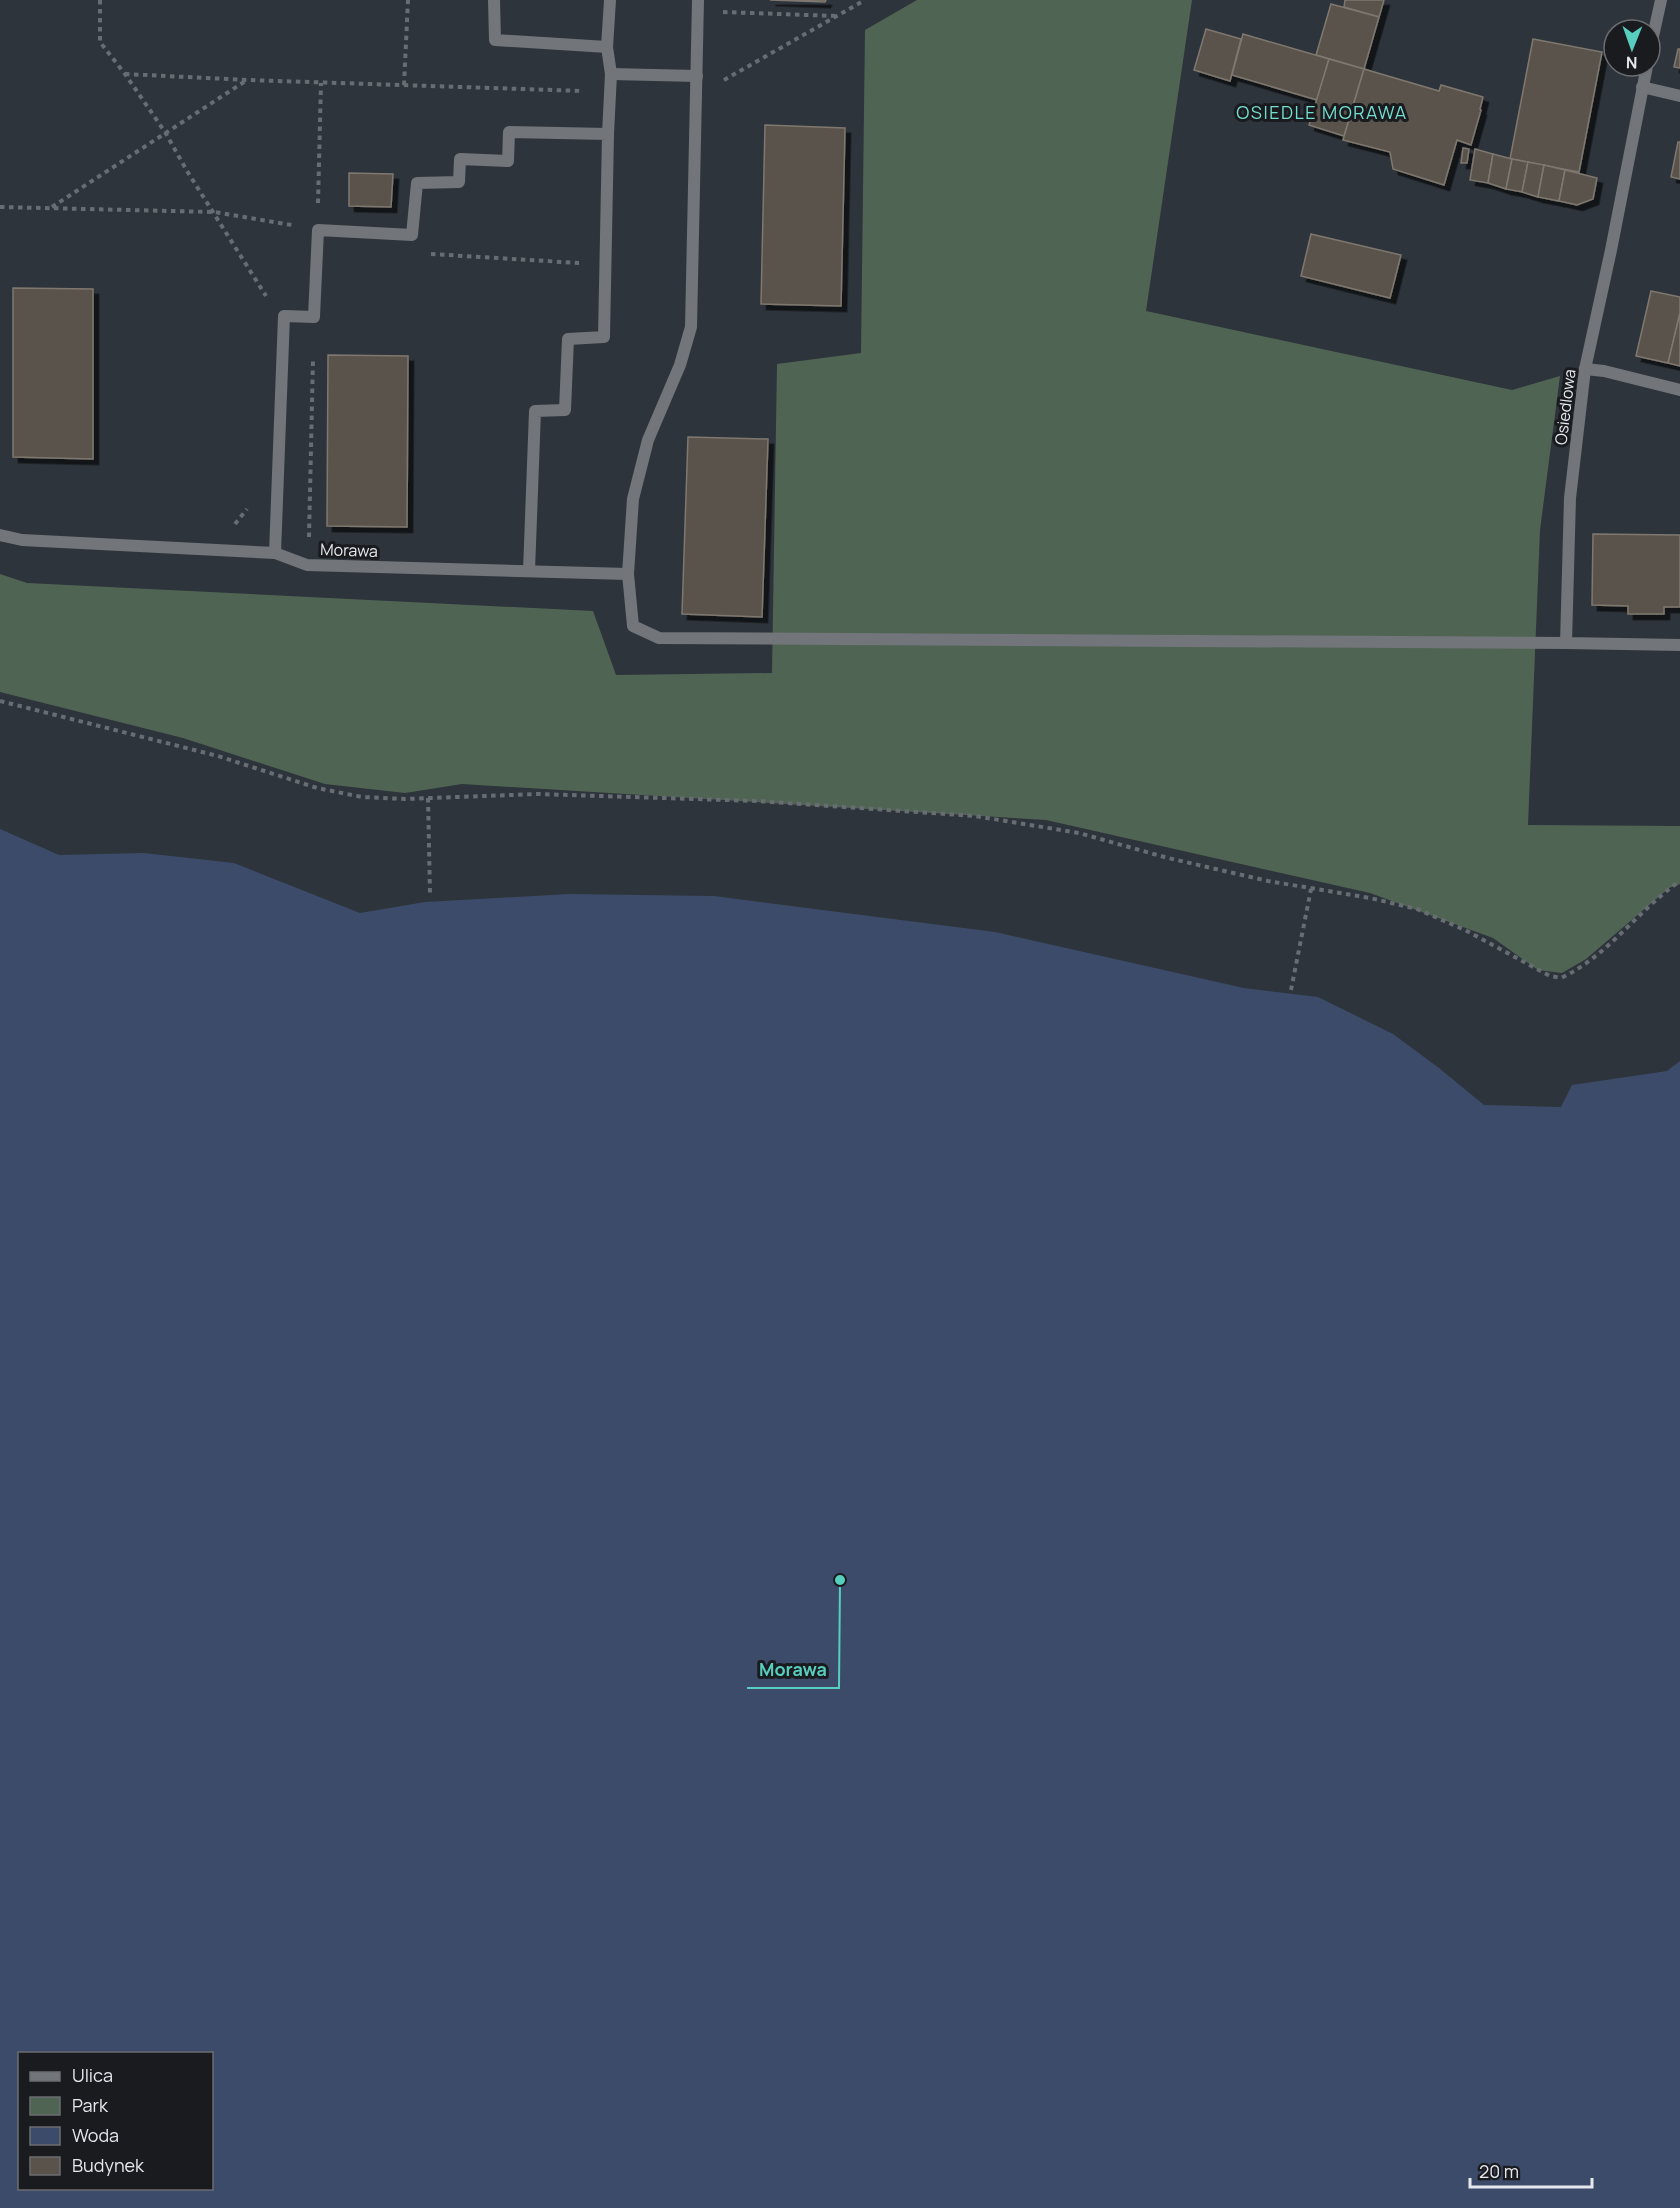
<svg xmlns="http://www.w3.org/2000/svg" width="1680" height="2208" font-family="Manrope,sans-serif">
	<defs>
		<filter id="shadow"><feDropShadow dx="5.5" dy="5.5" stdDeviation="0" flood-color="#0009"/></filter>
	</defs>
	<rect width="100%" height="100%" fill="#2e343b"/>
	<polygon fill="#506454" points="917,0 1192,0 1146,311 1512,390 1560,376 1540,530 1528,825 1680,826 1680,884 1669,888 1586,959 1562,973 1538,970 1493,938 1370,893 1046,820 462,784 405,793 325,784 183,738 0,692 0,574 27,583 593,611 616,675 772,673 777,364 861,353 865,30"/>
	<path fill="#3c4b69" fill-rule="evenodd" d="M0,829L59,855L144,853L234,863L360,913L425,902L569,894L714,896L995,932L1244,988L1318,997L1393,1034L1439,1068L1484,1105L1561,1107L1572,1085L1667,1071L1680,1061V2208H0ZM20,2054H212V2188H20Z"/>
	<g fill="#5a534b" stroke="#7f786f" stroke-width="1.5" filter="url(#shadow)">
		<polygon points="770,0 826,0 825,2"/>
		<polygon points="1345,0 1384,0 1379,17 1344,7"/>
		<polygon points="1331,4 1379,17 1364,69 1316,55"/>
		<polygon points="1206,29 1241,39 1230,81 1194,70"/>
		<polygon points="1243,34 1329,59 1317,100 1232,75"/>
		<polygon points="1533,39 1602,52 1579,172 1510,159"/>
		<polygon points="1678,49 1680,49 1680,68 1674,67"/>
		<polygon points="1329,59 1364,69 1344,136 1309,125"/>
		<polygon points="1364,69 1439,91 1441,85 1483,97 1480,109 1481,110 1471,145 1457,140 1444,185 1393,169 1390,152 1343,140"/>
		<polygon points="765,125 845,128 841,306 761,304"/>
		<polygon points="1678,142 1680,142 1680,179 1671,177"/>
		<polygon points="1463,148 1469,149 1467,163 1461,163"/>
		<polygon points="1475,149 1493,154 1488,183 1470,180"/>
		<polygon points="1493,154 1512,159 1506,189 1488,183"/>
		<polygon points="1512,159 1528,162 1522,192 1506,189"/>
		<polygon points="1528,162 1544,165 1538,197 1522,192"/>
		<polygon points="1544,165 1565,170 1559,201 1538,197"/>
		<polygon points="1565,170 1597,178 1593,199 1577,205 1559,201"/>
		<polygon points="349,173 393,174 391,207 349,206"/>
		<polygon points="1311,234 1401,255 1390,298 1301,276"/>
		<polygon points="13,288 93,289 93,459 13,457"/>
		<polygon points="1651,291 1680,297 1680,313 1668,363 1636,356"/>
		<polygon points="1680,313 1680,366 1668,363"/>
		<polygon points="328,355 408,356 407,527 327,526"/>
		<polygon points="688,437 768,439 762,617 682,614"/>
		<polygon points="1593,534 1680,535 1680,607 1664,607 1664,614 1628,614 1628,606 1592,605"/>
	</g>
	<g fill="none" stroke-linecap="round" stroke-linejoin="round">
		<g stroke="#686d74" stroke-width="4" stroke-dasharray="4.5 4.5" stroke-linecap="butt">
			<polyline points="100,0 100,42 125,74 165,132 187,171 266,296"/>
			<polyline points="723,12 835,16"/>
			<polyline points="125,74 248,80 583,91"/>
			<polyline points="724,80 865,0"/>
			<polyline points="404,85 408,0"/>
			<polyline points="318,203 321,83"/>
			<polyline points="0,207 214,212 292,225"/>
			<polyline points="52,207 247,80"/>
			<polyline points="431,254 579,263"/>
			<polyline points="235,524 247,509"/>
			<polyline points="309,537 313,359"/>
			<path d="M0,701L218,756L317,788L362,797L405,799L537,794L757,801L975,816L1079,833L1168,858L1268,881L1370,898L1417,909L1465,930L1550,976L1561,978C1608,956 1638,910 1680,881"/>
			<polyline points="428,798 430,894"/>
			<polyline points="1291,990 1311,889"/>
		</g>
		<g stroke="#727579" stroke-width="12">
			<polyline points="494,0 495,40 607,47"/>
			<polyline points="698,0 691,327 680,365 648,440 633,499 628,574 633,626 659,638 1566,643"/>
			<polyline points="611,74 697,76"/>
			<polyline points="1642,87 1680,96"/>
			<polyline points="608,134 611,74 607,47 610,0"/>
			<polyline points="1585,369 1604,371 1680,390"/>
			<polyline points="275,553 284,316 314,317 318,230 412,235 417,183 459,182 460,159 508,161 509,132 608,134 604,337 568,339 565,410 535,411 529,571"/>
		</g>
		<g stroke="#727579" stroke-width="12">
			<polyline points="1650,50 1661,0"/>
			<polyline points="1647,66 1611,250 1585,369 1570,498 1566,643 1680,645"/>
			<polyline points="0,535 22,540 275,553 307,565 628,574"/>
		</g>
	</g>
	<g text-anchor="middle" dominant-baseline="central" stroke-width="6" stroke-linejoin="round" paint-order="stroke">
		<g font-size="16" fill="#e5e8ed" stroke="#191b1f">
			<text transform="translate(1565 407) rotate(-83)">Osiedlowa</text>
			<text transform="translate(349 550) rotate(2)">Morawa</text>
		</g>
		<g font-size="18" letter-spacing="1.5" fill="#75ddcf" stroke="#191b1f">
			<text x="1322" y="112">OSIEDLE MORAWA</text>
		</g>
	</g>
	<path fill="none" stroke="#58cebf" stroke-width="2" d="M840 1580L839 1688H747"/>
	<circle fill="#58cebf" stroke="#191b1f" stroke-width="2" cx="840" cy="1580" r="6"/>
	<g font-size="18" text-anchor="middle" font-weight="bold" fill="#58cebf" stroke="#191b1f" stroke-width="6" stroke-linejoin="round" paint-order="stroke">
		<text x="793" y="1676">Morawa</text>
	</g>
	<rect x="18" y="2052" width="195" height="138" fill="#191b1f" stroke="#6b6d71" stroke-width="1.5"/>
	<rect x="30" y="2072" width="30" height="9" fill="#727579" stroke="#6b6d71" stroke-width="1.5"/>
	<text x="72" y="2082" font-size="18" fill="#e5e8ed">Ulica</text>
	<rect x="30" y="2097" width="30" height="18" fill="#506454" stroke="#6b6d71" stroke-width="1.5"/>
	<text x="72" y="2112" font-size="18" fill="#e5e8ed">Park</text>
	<rect x="30" y="2127" width="30" height="18" fill="#3c4b69" stroke="#6b6d71" stroke-width="1.5"/>
	<text x="72" y="2142" font-size="18" fill="#e5e8ed">Woda</text>
	<rect x="30" y="2157" width="30" height="18" fill="#5a534b" stroke="#6b6d71" stroke-width="1.5"/>
	<text x="72" y="2172" font-size="18" fill="#e5e8ed">Budynek</text>
	<g transform="translate(1632 48) rotate(181)"><circle r="28" fill="#191b1f" stroke="#6b6d71" stroke-width="1.5"/>
	<path d="M0-4.5L10 22L0 15L-10 22Z" fill="#58cebf"/>
	<text y="-9" font-size="16" font-weight="bold" text-anchor="middle" fill="#e5e8ed">N</text>
	</g>
	<path d="M1470 2178v9h122v-9" fill="none" stroke="#e5e8ed" stroke-width="3"/>
	<text x="1479" y="2178" font-size="18" fill="#e5e8ed" stroke="#191b1f" stroke-width="4.5" paint-order="stroke">20 m</text>
</svg>
